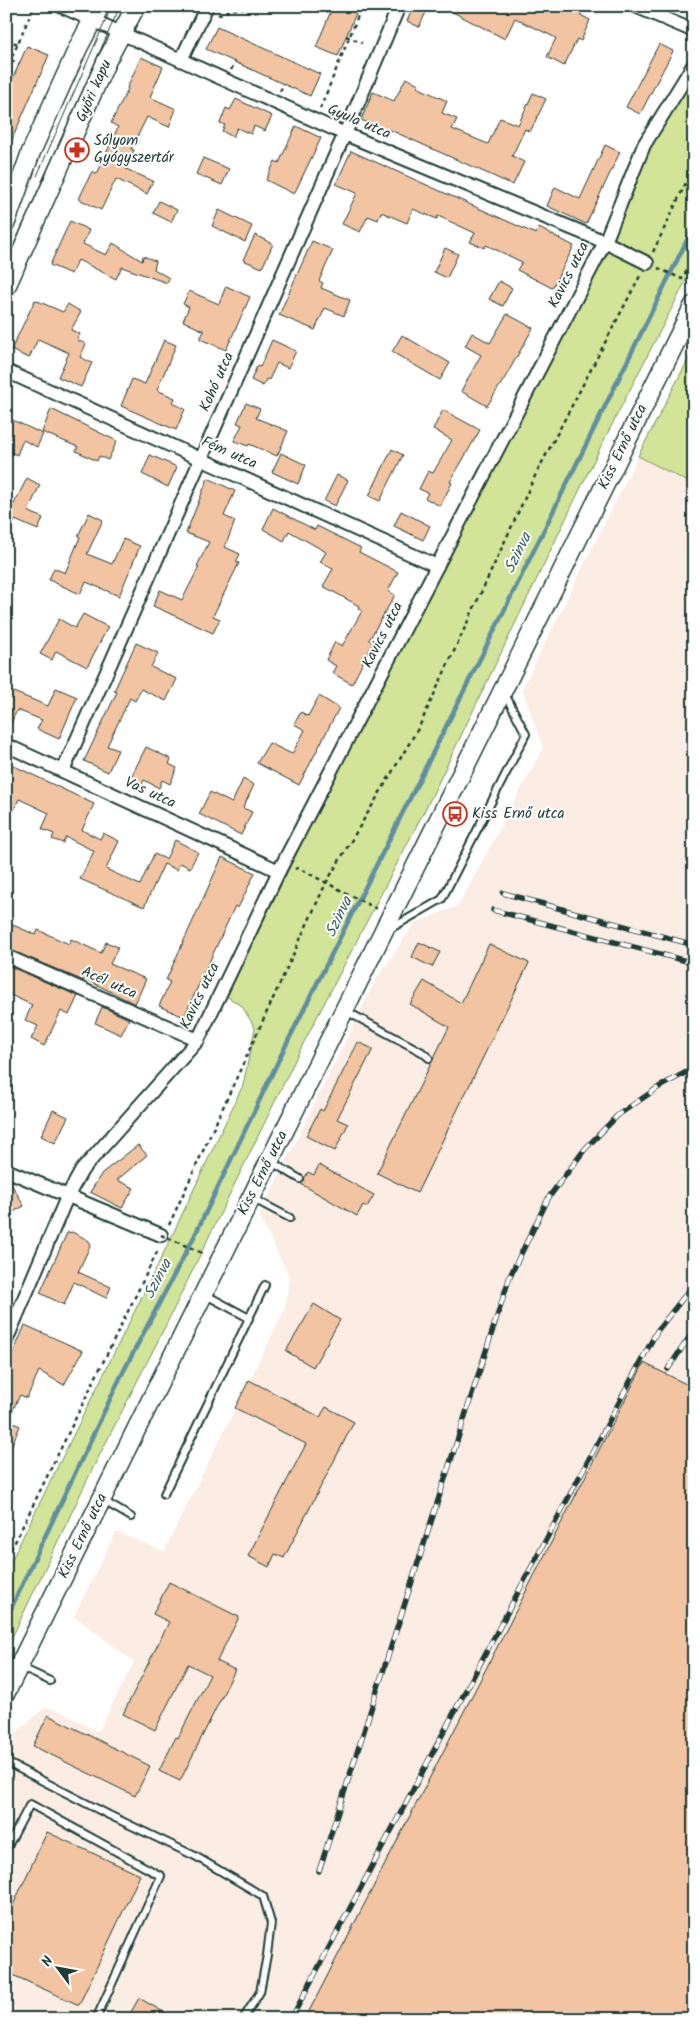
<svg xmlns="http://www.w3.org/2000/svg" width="700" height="2025" font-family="Kalam,sans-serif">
	<rect width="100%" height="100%" fill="#fff"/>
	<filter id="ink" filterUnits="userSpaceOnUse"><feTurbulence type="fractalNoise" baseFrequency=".02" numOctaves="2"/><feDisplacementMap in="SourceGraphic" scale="10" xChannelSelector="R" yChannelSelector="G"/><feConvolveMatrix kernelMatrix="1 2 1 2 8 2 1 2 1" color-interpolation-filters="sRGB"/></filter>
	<g filter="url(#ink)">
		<polygon fill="#fbede3" points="638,456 694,485 694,2019 6,2019 6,1742 45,1707 60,1711 98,1732 134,1662 74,1616 116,1532 164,1551 285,1309 289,1276 259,1216 376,979 415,923 458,906 543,748 522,689"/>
		<g fill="#d1e498" stroke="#789066">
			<polygon points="694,46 694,265 600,448 429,802 301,1048 165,1327 92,1470 6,1650 6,1571 169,1242 243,1085 255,1028 242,1006 226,996 320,806 610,243"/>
			<polygon points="694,348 694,485 638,456"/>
		</g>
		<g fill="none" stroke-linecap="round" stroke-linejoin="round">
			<polyline stroke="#608fa2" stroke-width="4.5" points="6,1619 120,1378 194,1237 283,1051 499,621 694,226"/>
		</g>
		<g fill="#f2c4a2" stroke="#1f3d34">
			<polygon points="333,6 359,6 338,56 316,47"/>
			<polygon points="414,6 429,6 419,27 407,21"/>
			<polygon points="441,6 563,6 590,20 581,41 577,39 564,66 547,57 556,38 515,18 505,39"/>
			<polygon points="217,27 320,74 310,96 206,49"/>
			<polygon points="659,44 673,51 640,114 626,107"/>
			<polygon points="27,46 49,55 6,153 6,94"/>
			<polygon points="141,57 163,67 150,97 176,109 169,127 147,117 131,149 134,150 126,169 153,181 147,194 116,179 101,210 79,199 92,171 97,174 118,127 111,123 128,89 127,88"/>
			<polygon points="406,78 419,84 417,87 447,101 442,113 457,119 452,129 488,144 500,118 518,125 533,93 546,99 530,132 525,129 512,156 524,162 513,185 388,129 387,131 361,120 373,92 394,101"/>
			<polygon points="236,99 272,116 265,131 254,126 251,134 237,128 233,137 222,131 225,125 220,123 226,108 230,110"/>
			<polygon points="296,126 321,138 294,194 266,180 275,161 279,163"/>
			<polygon points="605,145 620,152 586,224 547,206 555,187 580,199"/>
			<polygon points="351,151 536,234 539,228 574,246 552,288 517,270 522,262 486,245 484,248 470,242 475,233 438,216 437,219 413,209 407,223 381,212 378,220 368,216 360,232 342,224 357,193 336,184"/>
			<polygon points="203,158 229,169 222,185 196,174"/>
			<polygon points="159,201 177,210 171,222 153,213"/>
			<polygon points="219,210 252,226 245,242 212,226"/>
			<polygon points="70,221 89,230 83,244 106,255 113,243 142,261 143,256 156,261 154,269 169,278 167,283 122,267 116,279 78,260 71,274 50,265"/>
			<polygon points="255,235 273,244 262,268 243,260"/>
			<polygon points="312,241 333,250 319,281 323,283 321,288 350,300 344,316 325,308 315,330 279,315"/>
			<polygon points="445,248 458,254 447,278 434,272"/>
			<polygon points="499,281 512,288 503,306 489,299"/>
			<polygon points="226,286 250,297 226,350 200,339 204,331 183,321 189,307 183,304 189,291 219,304"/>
			<polygon points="35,300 63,312 68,304 81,312 71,330 80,334 77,340 86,344 80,357 92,363 81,387 58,377 69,353 38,339 29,358 11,350"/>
			<polygon points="507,314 533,328 506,376 487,406 461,391 481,355 465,346 472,333 490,343"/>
			<polygon points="402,335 450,363 440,380 392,352"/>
			<polygon points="164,340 176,345 157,390 175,398 173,403 185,409 176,430 121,406 132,379 145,384"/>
			<polygon points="272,340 296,351 288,368 277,363 269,380 266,379 263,386 251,380 257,366 260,367"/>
			<polygon points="246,403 260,409 256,418 288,431 277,456 249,444 248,446 234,441 242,425 237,423"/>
			<polygon points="51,409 117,441 108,460 99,456 97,461 76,451 78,447 42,432"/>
			<polygon points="443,410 480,430 450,482 452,483 440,506 425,498 428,493 419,489 428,471 433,473 452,440 433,429"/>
			<polygon points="6,417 43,434 37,447 23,440 17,455 6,450"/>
			<polygon points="392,449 403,455 380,501 369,496"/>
			<polygon points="281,453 306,465 298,484 272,472"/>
			<polygon points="150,455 177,467 168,487 142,474"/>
			<polygon points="337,475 348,480 335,506 324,501"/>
			<polygon points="27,478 40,485 28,511 43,518 38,530 15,520 6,539 6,500 14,504"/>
			<polygon points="208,478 235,491 224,516 235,521 225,547 240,554 236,562 239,563 213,616 220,619 213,633 153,606 160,590 182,600 199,567 197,566 209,542 186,533"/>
			<polygon points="273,508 315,530 317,526 361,548 359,552 398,572 388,591 395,595 369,640 373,643 352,684 332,673 336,666 326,660 335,642 342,646 362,611 358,608 359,606 323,586 333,569 320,562 326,552 289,531 284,541 263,529"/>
			<polygon points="401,511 430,526 423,540 394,526"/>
			<polygon points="89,513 103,520 87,554 112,564 123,539 140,546 119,596 86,582 80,594 49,580 54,568 65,573 80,537 78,536"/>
			<polygon points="83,614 108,627 87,667 56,651 52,660 40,654 59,619 75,628"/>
			<polygon points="136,643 158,653 151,667 177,679 166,701 141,689 135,701 130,698 107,746 118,750 108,772 84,761 117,692 114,691"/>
			<polygon points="56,688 77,697 59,739 37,729 42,720 17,710 6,734 6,689 48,706"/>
			<polygon points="319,696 339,708 299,785 257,763 269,743 292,754 305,730 294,724 301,712 308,716"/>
			<polygon points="146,747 171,759 169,764 177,768 170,784 162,780 159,788 144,780 140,788 128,783"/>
			<polygon points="10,764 94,804 82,830 100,839 103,833 119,841 106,869 140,885 154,854 166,859 175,840 198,852 190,868 180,863 177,870 164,864 144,907 80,879 94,851 66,837 63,843 52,839 54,834 42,829 49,813 19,799 6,828 6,773"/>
			<polygon points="243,779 254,785 243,808 252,812 241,835 199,814 210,792 232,803"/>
			<polygon points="222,857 255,873 238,908 235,906 184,1017 159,1006 170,982 166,980"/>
			<polygon points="6,922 36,935 38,930 69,944 71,939 101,953 106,942 118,947 110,964 146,979 135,1004 85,979 84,981 6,948"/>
			<polygon points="419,942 440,952 432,967 412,957"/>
			<polygon points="489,944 529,963 417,1193 377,1173 449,1027 410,1004 424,981 461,1003"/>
			<polygon points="6,965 78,996 69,1015 61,1011 44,1046 31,1039 38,1026 25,1020 32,1005 6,993"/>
			<polygon points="102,1007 129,1019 121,1035 95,1023"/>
			<polygon points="358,1042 373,1049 337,1119 348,1124 335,1151 306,1136 320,1109 323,1111"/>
			<polygon points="53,1110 68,1117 55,1143 41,1136"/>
			<polygon points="138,1145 147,1155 117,1180 134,1188 122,1208 90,1192 102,1173"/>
			<polygon points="319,1165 374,1195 367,1207 363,1205 357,1216 301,1184 308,1172 314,1175"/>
			<polygon points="6,1179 9,1180 24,1206 6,1216"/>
			<polygon points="72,1232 88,1240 91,1244 78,1272 111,1287 106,1298 74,1282 64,1305 40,1293 67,1233"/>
			<polygon points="314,1304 340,1320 313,1367 286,1351"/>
			<polygon points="25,1325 83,1351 64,1385 39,1371 27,1398 20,1395 8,1420 20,1426 6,1458 6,1370"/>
			<polygon points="644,1363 694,1388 694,2019 305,2019"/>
			<polygon points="249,1380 320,1417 326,1407 354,1422 284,1558 275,1554 269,1567 248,1556 306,1444 235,1408"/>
			<polygon points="169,1582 239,1617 217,1661 235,1670 180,1781 159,1771 176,1737 178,1738 210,1675 188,1664 155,1730 123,1714 169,1622 153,1614"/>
			<polygon points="48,1715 150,1766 135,1796 33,1746"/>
			<polygon points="47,1832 140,1875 79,2005 6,1972 6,1920"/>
			<polygon points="139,1998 176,2019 127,2019"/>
		</g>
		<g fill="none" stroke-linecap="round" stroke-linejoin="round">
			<g stroke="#1f3d34" stroke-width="10">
				<g id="lane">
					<polyline points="390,929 442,899 526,734 505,694"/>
					<polyline points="344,1010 422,1052 429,1058"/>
					<polyline points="270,1161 300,1179"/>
					<polyline points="252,1198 290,1218"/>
					<polyline points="204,1294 249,1318"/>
					<polyline points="164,1494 265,1285"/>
					<polyline points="102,1500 131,1517"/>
					<polyline points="20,1667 50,1681"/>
					<polyline points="6,1762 109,1815 195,1856 263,1896 271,1923 267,1955 260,1992 243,2019"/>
					<polyline points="6,1850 30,1804 161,1876 96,2019"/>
				</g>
			</g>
			<g stroke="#1f3d34" stroke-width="16">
				<g id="street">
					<polyline points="61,6 345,134 605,242 647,263"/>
					<polyline points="635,6 694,31"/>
					<polyline points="181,60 207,6"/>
					<polyline points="6,371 437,566"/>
					<polyline points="6,745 279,871"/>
					<polyline points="63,771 350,122 399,6"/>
					<polyline points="6,956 198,1040"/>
					<polyline points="6,1170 161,1235"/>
					<polyline points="6,1341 67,1197 82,1170 198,1040 279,871 605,242 644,145 694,64"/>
				</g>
			</g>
			<g stroke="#1f3d34" stroke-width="21">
				<g id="secondary">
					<polyline points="6,222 31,152 78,48 100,6"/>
					<polyline points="6,287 107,60 136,6"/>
					<polyline points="6,1692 694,305"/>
				</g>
			</g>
			<g stroke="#1f3d34" stroke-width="2.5" stroke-dasharray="4 4" stroke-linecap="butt">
				<polyline points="218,15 230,10 260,6"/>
				<polyline points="346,36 362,43"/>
				<polyline points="6,40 18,44"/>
				<polyline points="11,60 19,64"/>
				<polyline points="231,70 235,62"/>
				<polyline points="6,71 34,6"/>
				<polyline points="280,91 284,84"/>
				<polyline points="320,109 362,6"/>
				<polyline points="653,252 694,166"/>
				<polyline points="658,268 682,279 694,257"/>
				<polyline points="295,869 298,868 377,909"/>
				<polyline points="169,1225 326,883 419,727 535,476 641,274"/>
				<polyline points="198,1251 204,1254"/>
				<polyline points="6,1556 14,1544 159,1248"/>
			</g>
			<use href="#lane" stroke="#fff" stroke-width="6"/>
			<use href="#street" stroke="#fff" stroke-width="12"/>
			<use href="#secondary" stroke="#fff" stroke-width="18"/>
			<g stroke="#1f3d34" stroke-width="1">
				<polyline points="37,176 108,15"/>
				<polyline points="6,263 120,6"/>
			</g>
			<g stroke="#1f3d34" stroke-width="5.5">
				<g id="rail">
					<polyline points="503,893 694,945"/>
					<polyline points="493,910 694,963"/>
					<polyline points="668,1369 694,1330"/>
					<polyline points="319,1871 510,1276 549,1197 585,1149 618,1115 659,1087 694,1068"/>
					<polyline points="291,2019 657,1331 694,1284"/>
				</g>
			</g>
			<use href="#rail" stroke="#fff" stroke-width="4" stroke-dasharray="11" stroke-linecap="butt"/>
			<polyline stroke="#1f3d34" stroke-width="2.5" stroke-dasharray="4 4" stroke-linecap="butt" points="161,1235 198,1251"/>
		</g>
	</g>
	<defs>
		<g id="pharmacy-ring" transform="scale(1.25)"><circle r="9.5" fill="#fff" stroke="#c8321e" stroke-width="1.5"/><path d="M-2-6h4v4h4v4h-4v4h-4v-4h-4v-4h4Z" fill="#c8321e"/></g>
		<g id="bus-ring" transform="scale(1.25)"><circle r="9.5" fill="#fff" stroke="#c8321e" stroke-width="1.5"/><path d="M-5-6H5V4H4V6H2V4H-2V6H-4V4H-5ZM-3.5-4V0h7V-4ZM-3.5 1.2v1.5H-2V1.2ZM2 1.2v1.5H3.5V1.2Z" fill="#c8321e"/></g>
	</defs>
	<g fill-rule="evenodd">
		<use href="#pharmacy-ring" x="77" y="150"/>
		<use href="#bus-ring" x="455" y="814"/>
	</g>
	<g text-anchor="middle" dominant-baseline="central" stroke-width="4" stroke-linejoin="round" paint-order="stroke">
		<g font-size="15" fill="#1f3d34" stroke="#fff">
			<text transform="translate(94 91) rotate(-66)">Győri kapu</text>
			<text transform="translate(359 122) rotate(23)">Gyula utca</text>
			<text transform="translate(569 275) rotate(-63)">Kavics utca</text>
			<text transform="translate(217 382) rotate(-66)">Kohó utca</text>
			<text transform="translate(623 447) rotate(-64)">Kiss Ernő utca</text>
			<text transform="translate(229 453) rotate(24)">Fém utca</text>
			<text transform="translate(383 635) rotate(-63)">Kavics utca</text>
			<text transform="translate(150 793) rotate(25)">Vas utca</text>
			<text transform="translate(109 983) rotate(24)">Acél utca</text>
			<text transform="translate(200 996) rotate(-64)">Kavics utca</text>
			<text transform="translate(263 1173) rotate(-63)">Kiss Ernő utca</text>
			<text transform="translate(83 1536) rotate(-64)">Kiss Ernő utca</text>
		</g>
		<g font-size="15" fill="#1f3d34" stroke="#fff" text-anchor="start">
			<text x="94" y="141">Sólyom<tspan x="94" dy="17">Gyógyszertár</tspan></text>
			<text x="472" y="814">Kiss Ernő utca</text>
		</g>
		<g font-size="16" font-style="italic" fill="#3a5f62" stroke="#fff">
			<text transform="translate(518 553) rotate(-64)">Szinva</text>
			<text transform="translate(339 917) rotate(-64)">Szinva</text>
			<text transform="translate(158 1279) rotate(-62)">Szinva</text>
		</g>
	</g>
	<rect width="700" height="2025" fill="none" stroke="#fff" stroke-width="25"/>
	<rect x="12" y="12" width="675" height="2000" fill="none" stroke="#1f3d34" stroke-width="2" filter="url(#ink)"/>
	<g transform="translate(58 1968) rotate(302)" stroke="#ffffff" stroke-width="4" paint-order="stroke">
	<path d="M0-4L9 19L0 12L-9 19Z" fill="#1f3d34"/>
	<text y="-8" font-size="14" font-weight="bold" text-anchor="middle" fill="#1f3d34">N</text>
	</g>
</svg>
